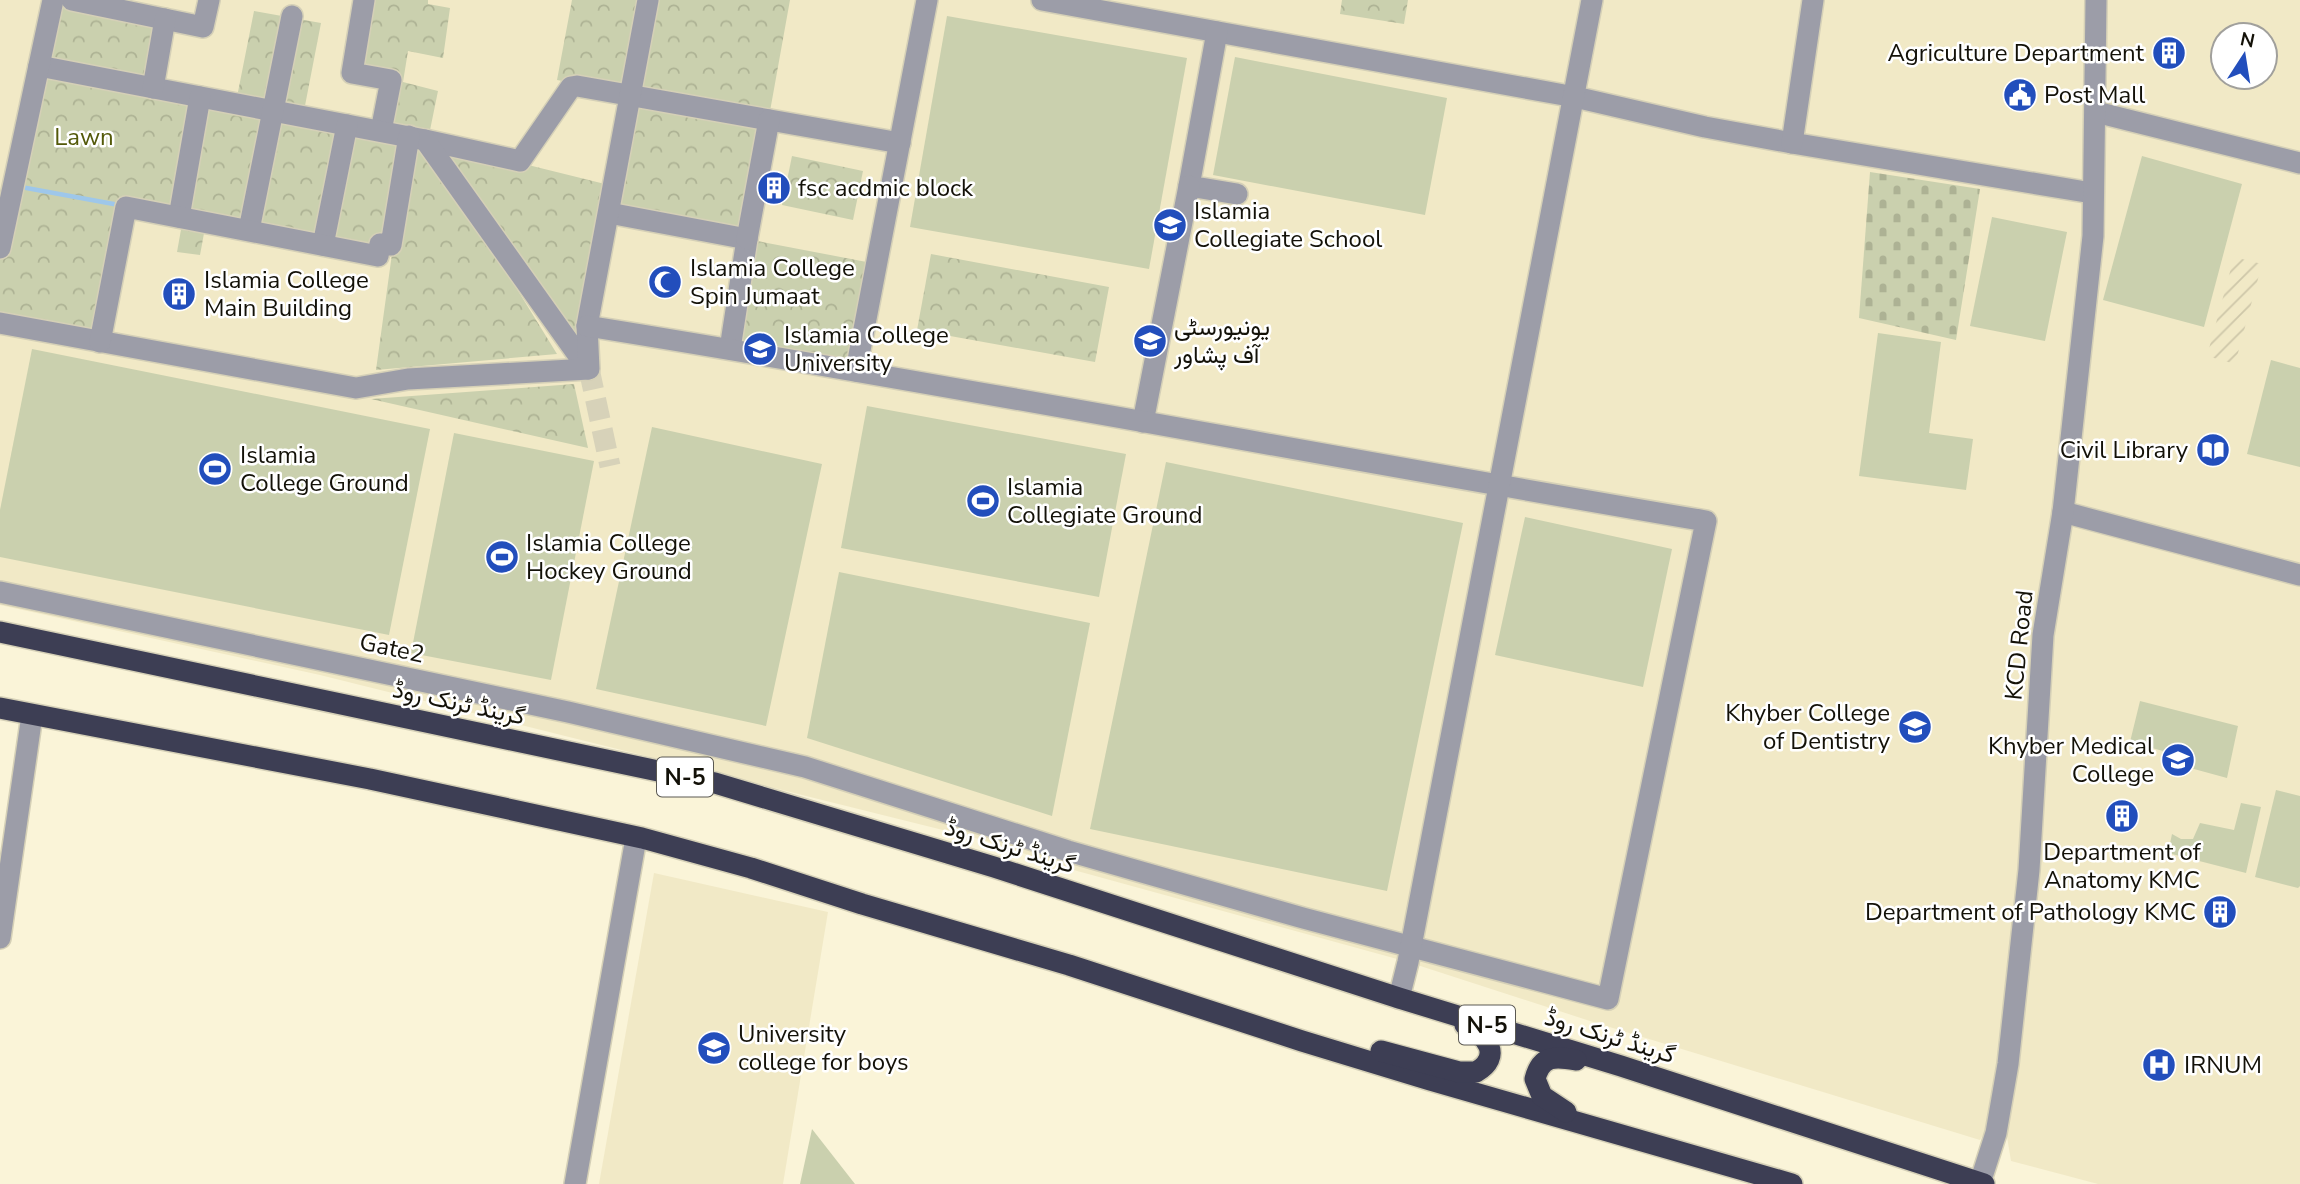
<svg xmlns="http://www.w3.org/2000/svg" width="2300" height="1184" font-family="'Nunito Sans',Vazirmatn,sans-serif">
	<defs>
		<pattern id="industrial-furrows" width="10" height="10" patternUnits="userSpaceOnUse" patternTransform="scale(1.75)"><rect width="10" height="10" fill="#f1e9c6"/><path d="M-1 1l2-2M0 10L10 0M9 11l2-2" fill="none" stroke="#cec7a9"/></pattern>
		<pattern id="cemetery-stones" width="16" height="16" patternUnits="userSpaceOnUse" patternTransform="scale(1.75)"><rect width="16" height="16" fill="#cad0ae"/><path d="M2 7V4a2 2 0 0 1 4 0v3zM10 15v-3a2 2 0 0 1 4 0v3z" fill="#adb294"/></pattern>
		<pattern id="park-crowns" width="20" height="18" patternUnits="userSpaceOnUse" patternTransform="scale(1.75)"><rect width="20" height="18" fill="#cad0ae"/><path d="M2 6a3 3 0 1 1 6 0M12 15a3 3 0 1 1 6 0" fill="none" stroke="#adb294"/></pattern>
	</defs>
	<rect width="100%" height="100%" fill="#faf4d8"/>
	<g fill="#f1e9c6" fill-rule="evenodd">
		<path d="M0,0H2300V1184H2098L2011,1161L2007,1137L1996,1133L1986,1130L1980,1140L1590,1021L1408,962L1070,869L987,841L320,675L0,605ZM2223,35H2265V77H2223Z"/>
		<polygon points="654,873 828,912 783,1184 599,1184"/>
	</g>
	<polygon fill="url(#industrial-furrows)" points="2234,257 2262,264 2235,364 2207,356"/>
	<g fill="#cad0ae">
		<polygon points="947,16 1187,58 1149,269 910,227"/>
		<polygon points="1235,57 1447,98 1425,215 1213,175"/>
		<polygon points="2142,156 2242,184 2204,327 2103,300"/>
		<polygon points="1992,217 2067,232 2045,341 1970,326"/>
		<polygon points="1878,333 1941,342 1929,433 1973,439 1966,490 1859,476"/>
		<polygon points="32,349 430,429 389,635 0,557 0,510"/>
		<polygon points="2271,360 2300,368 2300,467 2247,454"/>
		<polygon points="867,406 1126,454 1099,597 841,548"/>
		<polygon points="652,427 822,464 766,726 596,689"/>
		<polygon points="454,433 594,461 551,680 411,653"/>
		<polygon points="1166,462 1463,523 1387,891 1090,829"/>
		<polygon points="1525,517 1672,549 1643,687 1495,655"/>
		<polygon points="839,572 1090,623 1052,816 807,738"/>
		<polygon points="2140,701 2238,726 2227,778 2161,760 2163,751 2130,742"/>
		<polygon points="2276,790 2300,796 2300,886 2298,888 2255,877"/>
		<polygon points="2241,803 2261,807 2246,873 2168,853 2172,834 2181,839 2193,839 2200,823 2234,830"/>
		<polygon points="812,1129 855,1184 800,1184"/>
	</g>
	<polygon fill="url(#cemetery-stones)" points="1870,172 1980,189 1956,340 1859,318"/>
	<g fill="url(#park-crowns)">
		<polygon points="53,0 165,19 153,87 37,65"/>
		<polygon points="365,0 428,0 428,4 450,8 443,58 408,51 403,82 438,91 428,140 609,185 626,93 557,80 572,0 790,0 747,239 877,264 856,371 730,349 747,239 605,212 578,355 429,146 557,354 376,370 402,181 377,256 127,207 100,341 0,322 0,247 37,66 236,102 254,11 321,23 303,116 381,131 392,80 352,73"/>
		<polygon points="1342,0 1408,0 1404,24 1340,14"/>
		<polygon points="792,156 863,171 853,220 782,205"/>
		<polygon points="182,224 205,228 200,255 177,252"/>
		<polygon points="931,254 1109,287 1095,362 917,330"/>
		<polygon points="574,384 588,448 371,399"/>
	</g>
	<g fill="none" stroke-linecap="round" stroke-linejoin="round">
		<polyline stroke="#9ec7ea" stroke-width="4.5" points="21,187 119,205"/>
		<polyline stroke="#d7d2b9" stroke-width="21" stroke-dasharray="21 10" stroke-linecap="butt" points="589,369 610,466"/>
		<g stroke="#d5d0b7" stroke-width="24">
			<g id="minor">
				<polyline points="72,0 203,27 209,0"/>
				<polyline points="364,0 352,73 391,80 381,131"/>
				<polyline points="1042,0 1575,97 1705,127 1792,143 2092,193"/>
				<polyline points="1217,32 1189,186 1237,194"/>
				<polyline points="39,66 425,140 520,161 571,87 577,86 900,143"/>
				<polyline points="153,88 165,19"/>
				<polyline points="2096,112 2300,163"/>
				<polyline points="425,140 588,369"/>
				<polyline points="1792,143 1813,0"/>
				<polyline points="609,213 747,239 730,349"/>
				<polyline points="179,217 200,97"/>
				<polyline points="249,230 292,16"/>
				<polyline points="747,239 769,120"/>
				<polyline points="323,245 347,125"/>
				<polyline points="0,248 53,0"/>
				<polyline points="0,323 356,388 408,379 589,369 587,326 648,0"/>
				<polyline points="100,342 126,207 378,256 380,244 391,245 409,136"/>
				<polyline points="856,371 927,0"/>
				<polyline points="1143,422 1189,186"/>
				<polyline points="2063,512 2300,575"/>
				<path d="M0,592L568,712L805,767L1068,851L1303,918L1608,999L1706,521C1333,458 961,386 587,326"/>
				<polyline points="0,938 31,722"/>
				<polyline points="1399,998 1408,962 1592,0"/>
				<polyline points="1980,1183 1996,1133 2008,1064 2029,870 2043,635 2063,512 2093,236 2096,0"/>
				<polyline points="575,1184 636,838"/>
			</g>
		</g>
		<g stroke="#d5d0b7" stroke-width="24">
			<g id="highway">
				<polyline points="0,632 715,783 994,867 1399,998 1621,1066 1984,1184"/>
				<polyline points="0,708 370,779 642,838 751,868 862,904 1069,965 1302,1041 1430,1080 1792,1184"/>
				<path d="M1381,1051L1459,1072H1476C1503,1057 1487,1034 1465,1025"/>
				<path d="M1566,1112L1542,1096L1535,1079C1541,1055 1555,1056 1576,1060"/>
			</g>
		</g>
		<use href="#minor" stroke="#9c9da8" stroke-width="21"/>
		<use href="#highway" stroke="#3d3e54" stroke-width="21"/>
	</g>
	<defs>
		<g id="building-disc" transform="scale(1.75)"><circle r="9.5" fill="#224ebc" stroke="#fff"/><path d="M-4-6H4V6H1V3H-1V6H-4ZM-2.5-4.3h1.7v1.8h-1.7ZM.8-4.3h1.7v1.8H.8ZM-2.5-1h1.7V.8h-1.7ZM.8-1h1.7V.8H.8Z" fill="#fff"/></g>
		<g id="civic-disc" transform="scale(1.75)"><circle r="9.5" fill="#224ebc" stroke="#fff"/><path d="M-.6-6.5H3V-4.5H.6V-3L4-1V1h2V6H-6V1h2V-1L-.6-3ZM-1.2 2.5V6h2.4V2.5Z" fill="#fff"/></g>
		<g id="university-disc" transform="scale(1.75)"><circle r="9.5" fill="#224ebc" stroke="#fff"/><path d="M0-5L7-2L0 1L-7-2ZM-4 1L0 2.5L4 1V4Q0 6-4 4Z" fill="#fff"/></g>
		<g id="mosque-disc" transform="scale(1.75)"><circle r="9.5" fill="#224ebc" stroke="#fff"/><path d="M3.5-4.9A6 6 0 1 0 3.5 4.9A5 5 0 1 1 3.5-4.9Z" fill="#fff"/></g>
		<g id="library-disc" transform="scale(1.75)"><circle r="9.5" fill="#224ebc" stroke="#fff"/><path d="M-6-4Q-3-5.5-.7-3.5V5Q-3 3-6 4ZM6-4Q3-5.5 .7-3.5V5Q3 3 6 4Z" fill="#fff"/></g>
		<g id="stadium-disc" transform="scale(1.75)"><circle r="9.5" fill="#224ebc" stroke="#fff"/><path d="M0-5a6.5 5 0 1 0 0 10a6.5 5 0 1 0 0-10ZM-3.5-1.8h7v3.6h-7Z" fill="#fff"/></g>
		<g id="hospital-disc" transform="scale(1.75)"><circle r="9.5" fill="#224ebc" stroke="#fff"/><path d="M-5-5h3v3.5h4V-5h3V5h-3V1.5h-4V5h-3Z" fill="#fff"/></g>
	</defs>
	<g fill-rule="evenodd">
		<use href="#building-disc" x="2169" y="53"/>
		<use href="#civic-disc" x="2020" y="95"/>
		<use href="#building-disc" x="774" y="188"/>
		<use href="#university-disc" x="1170" y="225"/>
		<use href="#mosque-disc" x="665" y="282"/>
		<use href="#building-disc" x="179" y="294"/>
		<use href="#university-disc" x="1150" y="341"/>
		<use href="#university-disc" x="760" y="349"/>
		<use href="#library-disc" x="2213" y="450"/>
		<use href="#stadium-disc" x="215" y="469"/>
		<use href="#stadium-disc" x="983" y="501"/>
		<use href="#stadium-disc" x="502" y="557"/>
		<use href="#university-disc" x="1915" y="727"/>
		<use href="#university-disc" x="2178" y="760"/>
		<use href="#building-disc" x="2122" y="816"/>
		<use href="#building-disc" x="2220" y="912"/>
		<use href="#university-disc" x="714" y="1048"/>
		<use href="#hospital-disc" x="2159" y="1065"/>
	</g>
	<g text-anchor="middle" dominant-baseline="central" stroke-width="5" stroke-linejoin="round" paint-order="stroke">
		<g fill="#fff" stroke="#5a5852" stroke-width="2">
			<rect x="657" y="757.5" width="56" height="39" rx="5"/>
			<rect x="1459" y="1005.5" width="56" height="39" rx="5"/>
		</g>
		<g font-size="23" font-weight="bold" fill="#131108">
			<text x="685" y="777">N-5</text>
			<text x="1487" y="1025">N-5</text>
		</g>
		<g font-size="24" fill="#131108" stroke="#fff" text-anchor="start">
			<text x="2144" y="53" text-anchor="end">Agriculture Department</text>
			<text x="2044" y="95">Post Mall</text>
			<text x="798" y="188">fsc acdmic block</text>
			<text x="1194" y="211">Islamia<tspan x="1194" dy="28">Collegiate School</tspan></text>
			<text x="690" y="268">Islamia College<tspan x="690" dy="28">Spin Jumaat</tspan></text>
			<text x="204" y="280">Islamia College<tspan x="204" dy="28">Main Building</tspan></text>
			<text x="1174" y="327">یونیورسٹی<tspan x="1174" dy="28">آف پشاور</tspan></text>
			<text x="784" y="335">Islamia College<tspan x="784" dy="28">University</tspan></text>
			<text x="2188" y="450" text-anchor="end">Civil Library</text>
			<text x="240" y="455">Islamia<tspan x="240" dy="28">College Ground</tspan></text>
			<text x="1007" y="487">Islamia<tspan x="1007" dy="28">Collegiate Ground</tspan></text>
			<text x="526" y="543">Islamia College<tspan x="526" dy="28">Hockey Ground</tspan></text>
			<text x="1890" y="713" text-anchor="end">Khyber College<tspan x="1890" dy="28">of Dentistry</tspan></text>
			<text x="2154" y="746" text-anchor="end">Khyber Medical<tspan x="2154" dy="28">College</tspan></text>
			<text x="2122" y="852" text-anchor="middle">Department of<tspan x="2122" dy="28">Anatomy KMC</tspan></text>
			<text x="2196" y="912" text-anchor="end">Department of Pathology KMC</text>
			<text x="738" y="1034">University<tspan x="738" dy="28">college for boys</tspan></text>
			<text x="2184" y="1065">IRNUM</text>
		</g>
		<g font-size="24" fill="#535909" stroke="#fff">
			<text x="84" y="137">Lawn</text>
		</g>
		<g font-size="24" fill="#131108" stroke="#fff">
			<text transform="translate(2019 645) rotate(-84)">KCD Road</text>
			<text transform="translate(392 648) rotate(12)">Gate2</text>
			<text transform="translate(459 703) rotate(12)">گرینڈ ٹرنک روڈ</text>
			<text transform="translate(1010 846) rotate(17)">گرینڈ ٹرنک روڈ</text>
			<text transform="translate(1610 1036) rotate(17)">گرینڈ ٹرنک روڈ</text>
		</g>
	</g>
	<g transform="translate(2244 56) rotate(12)"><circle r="33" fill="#ffffff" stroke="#a1a09c" stroke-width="2"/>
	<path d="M0-5L12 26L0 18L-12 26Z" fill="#224ebc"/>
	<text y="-10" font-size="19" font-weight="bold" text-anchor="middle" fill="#131108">N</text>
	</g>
</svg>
